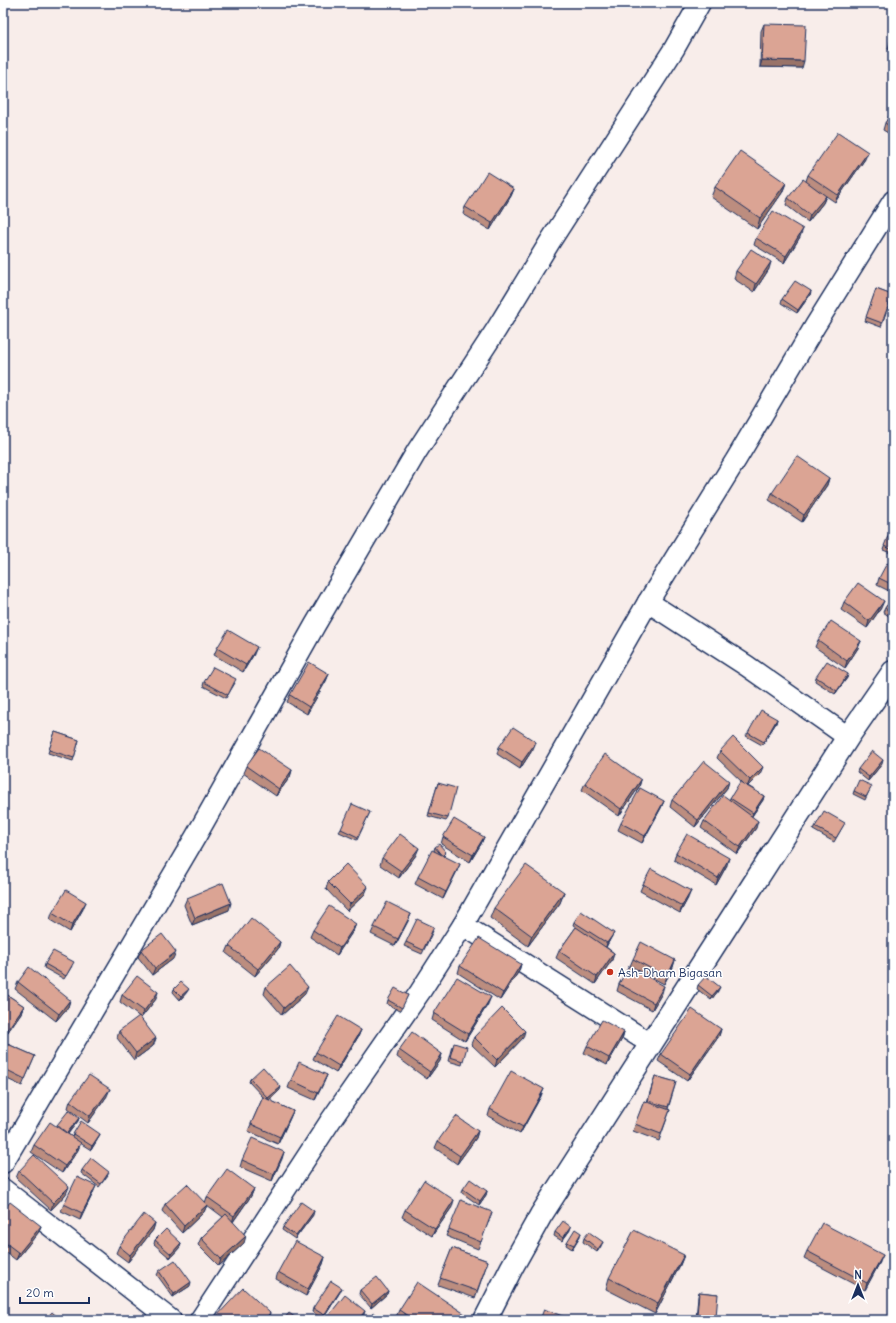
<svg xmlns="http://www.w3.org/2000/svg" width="896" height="1323" font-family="Delius,sans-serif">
	<rect width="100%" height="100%" fill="#f8edea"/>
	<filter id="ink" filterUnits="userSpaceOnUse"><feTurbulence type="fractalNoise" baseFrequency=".025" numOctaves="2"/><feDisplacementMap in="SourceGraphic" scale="8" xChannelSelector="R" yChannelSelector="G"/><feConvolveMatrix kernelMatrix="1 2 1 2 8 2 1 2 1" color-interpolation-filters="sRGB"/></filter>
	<g filter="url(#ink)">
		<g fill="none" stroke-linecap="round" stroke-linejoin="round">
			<g stroke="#1b2f5e" stroke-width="23">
				<g id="minor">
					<polyline points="648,602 747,666 848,737"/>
					<polyline points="463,925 651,1044"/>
					<polyline points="3,1163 196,836 315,625 417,451 496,330 551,240 674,49 700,3"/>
					<polyline points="3,1189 171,1320"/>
					<polyline points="200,1320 331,1120 420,992 463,925 648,602 737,458 815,326 893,201"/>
				</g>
			</g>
			<g stroke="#1b2f5e" stroke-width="25">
				<polyline id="tertiary" points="485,1320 512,1267 541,1215 848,737 893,672"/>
			</g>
			<use href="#minor" stroke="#fff" stroke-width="20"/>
			<use href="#tertiary" stroke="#fff" stroke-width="22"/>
		</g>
		<g fill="#bc8d7f" stroke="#1b2f5e">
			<polygon points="764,24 802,68 760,67 761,31"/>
			<polygon points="893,37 893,52 888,49 890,42"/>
			<polygon points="893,110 893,136 883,130 885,123"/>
			<polygon points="865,159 835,202 826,196 823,203 808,222 786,205 788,198 806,181 808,175"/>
			<polygon points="786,183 782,193 757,229 711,197 715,187"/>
			<polygon points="514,189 511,196 490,230 463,214 465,207"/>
			<polygon points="800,237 784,263 754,245 756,238"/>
			<polygon points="893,264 893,274 890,272"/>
			<polygon points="769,269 754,292 734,279 736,271"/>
			<polygon points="876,289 892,295 881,327 865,321"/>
			<polygon points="811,291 810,295 797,313 781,303 782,299"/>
			<polygon points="829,478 827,485 802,522 769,500 772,493"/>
			<polygon points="892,526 893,526 893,554 883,550"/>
			<polygon points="893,566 893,593 877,585 879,578"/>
			<polygon points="893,597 893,619 883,612 885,608"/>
			<polygon points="844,602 881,608 867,628 841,610"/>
			<polygon points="818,640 861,641 858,648 845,668 815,647"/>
			<polygon points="217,648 254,654 243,672 214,655"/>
			<polygon points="329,674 326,681 307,714 287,702 290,695"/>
			<polygon points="848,674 847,678 835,694 815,681 816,677"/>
			<polygon points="204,682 235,683 226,698 203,686"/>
			<polygon points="777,719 776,723 762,745 746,736 748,733"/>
			<polygon points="55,732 79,740 73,761 48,753"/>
			<polygon points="499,747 533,749 520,769 497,754"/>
			<polygon points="720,751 760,774 748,786 764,796 763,800 752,816 756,828 737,854 701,828 704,821 729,800 730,798 743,783 717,758"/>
			<polygon points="882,764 868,781 857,772 858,769"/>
			<polygon points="246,766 292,770 290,777 276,796 243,773"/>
			<polygon points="641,780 639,787 619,816 582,790 585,783"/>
			<polygon points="729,781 727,788 695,827 670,807 672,800"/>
			<polygon points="438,783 448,818 446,821 428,816"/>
			<polygon points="870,789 865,800 853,794 854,791"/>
			<polygon points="664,801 661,808 642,843 618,830 621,823"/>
			<polygon points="370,812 357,840 339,832 341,829"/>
			<polygon points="843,826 834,842 813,830 815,827"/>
			<polygon points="443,837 484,837 481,844 470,862 441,844"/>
			<polygon points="435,847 445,856 457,871 443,899 415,884 418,877 435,852 434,850"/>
			<polygon points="676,853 727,865 716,885 674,860"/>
			<polygon points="416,855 399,878 380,865 382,858"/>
			<polygon points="328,882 365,894 347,911 326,889"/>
			<polygon points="643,884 688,898 680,913 640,891"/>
			<polygon points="564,892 560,903 528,946 490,918 494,908"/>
			<polygon points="187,898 229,910 192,925 184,905"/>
			<polygon points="83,909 70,932 50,920 52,913"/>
			<polygon points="411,914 408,921 395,946 371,934 374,927"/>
			<polygon points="574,922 612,936 606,947 614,953 612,960 595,984 556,958 559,951 576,927 573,925"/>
			<polygon points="356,924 353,931 337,955 310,937 313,930"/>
			<polygon points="433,931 422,954 404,946 406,942"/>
			<polygon points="280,942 278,949 255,976 226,953 229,946"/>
			<polygon points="141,950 173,959 152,975 138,957"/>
			<polygon points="633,959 675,960 673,967 664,984 630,966"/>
			<polygon points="45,964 72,966 64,979 44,968"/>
			<polygon points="521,964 519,971 500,1000 458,973 460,966"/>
			<polygon points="18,982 70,1000 68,1007 56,1021 15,989"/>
			<polygon points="619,984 662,993 652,1010 617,991"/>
			<polygon points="698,985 718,991 711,1000 697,989"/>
			<polygon points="266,987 305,994 282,1015 264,994"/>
			<polygon points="174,989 187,992 180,1000 173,992"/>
			<polygon points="3,992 24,1006 21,1013 5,1036 3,1035"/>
			<polygon points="122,995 156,999 141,1018 120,1002"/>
			<polygon points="408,995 400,1011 387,1004 388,1000"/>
			<polygon points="488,1004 465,1041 432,1020 434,1013"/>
			<polygon points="721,1029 719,1036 687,1081 658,1061 661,1054"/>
			<polygon points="361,1030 358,1037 336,1073 313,1059 316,1052"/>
			<polygon points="119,1031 156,1038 153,1046 134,1060 117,1038"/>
			<polygon points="624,1032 622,1039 607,1065 584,1053 587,1046"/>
			<polygon points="474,1037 523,1038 495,1067 471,1044"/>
			<polygon points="3,1042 35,1056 22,1086 3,1077"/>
			<polygon points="452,1046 463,1061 462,1065 448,1061"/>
			<polygon points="399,1050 442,1054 440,1061 427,1079 397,1057"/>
			<polygon points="327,1075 324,1082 315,1100 288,1088 291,1080"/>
			<polygon points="655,1076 676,1082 668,1109 670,1110 659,1141 633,1131 644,1101 647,1102"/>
			<polygon points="250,1079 280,1090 269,1100 293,1111 290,1118 278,1144 248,1131 263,1097 249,1082"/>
			<polygon points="107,1096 88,1123 68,1108 70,1101"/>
			<polygon points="541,1096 520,1134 488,1116 490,1109"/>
			<polygon points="79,1118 78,1121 68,1134 72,1137 73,1134 99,1137 91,1150 80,1143 78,1150 62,1173 31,1152 34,1145 56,1127 57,1125"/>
			<polygon points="478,1131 476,1138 457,1164 435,1148 438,1141"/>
			<polygon points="284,1152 272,1181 240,1167 242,1160"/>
			<polygon points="82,1170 108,1175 99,1187 81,1173"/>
			<polygon points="19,1171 66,1194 51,1210 16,1178"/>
			<polygon points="254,1189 251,1196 233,1222 244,1243 219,1266 198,1245 201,1238 223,1217 207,1205 204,1212 182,1233 162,1211 165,1204 205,1203 207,1197"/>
			<polygon points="463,1189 487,1191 486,1195 479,1205 462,1193"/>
			<polygon points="93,1193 80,1220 61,1211 64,1204"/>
			<polygon points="452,1207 432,1236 402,1217 405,1210"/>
			<polygon points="3,1211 41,1226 38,1233 16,1260 3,1250"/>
			<polygon points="492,1212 478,1249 446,1236 449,1229"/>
			<polygon points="313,1215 295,1239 282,1230 283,1227"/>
			<polygon points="155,1223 153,1230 128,1262 116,1253 119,1246"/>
			<polygon points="570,1230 562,1241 554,1236 555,1232"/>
			<polygon points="580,1236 572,1249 566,1245 567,1242"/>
			<polygon points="584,1238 601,1246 597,1252 583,1242"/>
			<polygon points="155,1240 181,1243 180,1247 170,1258 154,1244"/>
			<polygon points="452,1248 488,1261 475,1298 438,1285"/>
			<polygon points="807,1251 880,1262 865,1290 804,1258"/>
			<polygon points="684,1255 680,1265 655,1314 606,1289 609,1278"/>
			<polygon points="325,1257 323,1264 306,1296 276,1279 278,1272"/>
			<polygon points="159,1271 190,1286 173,1297 157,1275"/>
			<polygon points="360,1290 388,1291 387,1294 371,1308 359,1294"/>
			<polygon points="340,1292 323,1319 312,1312 313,1308"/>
			<polygon points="699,1292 718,1294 696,1319 698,1296"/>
			<polygon points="399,1310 463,1320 400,1320 396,1317"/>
		</g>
		<g fill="#997368" stroke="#1b2f5e">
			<polygon points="762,60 804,61 802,68 760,67"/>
			<polygon points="868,152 865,159 835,202 838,195"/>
			<polygon points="786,183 782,193 757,229 760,218"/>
			<polygon points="514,189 511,196 490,230 492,223"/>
			<polygon points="826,196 823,203 808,222 810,215"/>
			<polygon points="803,229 800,237 784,263 786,256"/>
			<polygon points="771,262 769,269 754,292 756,284"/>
			<polygon points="811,291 810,295 797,313 798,310"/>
			<polygon points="829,478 827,485 802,522 804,515"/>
			<polygon points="884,601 881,608 867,628 869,621"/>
			<polygon points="861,641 858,648 845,668 847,661"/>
			<polygon points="257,647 254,654 243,672 246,665"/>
			<polygon points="329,674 326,681 307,714 309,707"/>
			<polygon points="848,674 847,678 835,694 837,691"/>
			<polygon points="777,719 776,723 762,745 764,742"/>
			<polygon points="536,742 533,749 520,769 522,762"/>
			<polygon points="883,760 882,764 868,781 869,777"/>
			<polygon points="763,767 760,774 747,787 750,780"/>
			<polygon points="292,770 290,777 276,796 279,789"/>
			<polygon points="641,780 639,787 619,816 621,809"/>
			<polygon points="729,781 727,788 695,827 698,820"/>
			<polygon points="764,796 763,800 752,816 753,813"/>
			<polygon points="664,801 661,808 642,843 645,836"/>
			<polygon points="758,821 756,828 737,854 740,847"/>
			<polygon points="484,837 481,844 470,862 473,855"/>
			<polygon points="419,848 416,855 399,878 401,871"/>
			<polygon points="729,858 727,865 716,885 718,878"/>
			<polygon points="460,864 457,871 443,899 446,892"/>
			<polygon points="368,887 365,894 347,911 350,904"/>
			<polygon points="691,891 688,898 680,913 682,906"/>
			<polygon points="564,892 560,903 528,946 532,936"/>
			<polygon points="86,902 83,909 70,932 72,925"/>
			<polygon points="231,903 229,910 192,925 195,918"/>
			<polygon points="411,914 408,921 395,946 398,939"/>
			<polygon points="356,924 353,931 337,955 340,948"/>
			<polygon points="614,933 612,936 606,947 607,943"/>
			<polygon points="280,942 278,949 255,976 258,969"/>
			<polygon points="176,952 173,959 152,975 155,968"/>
			<polygon points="614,953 612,960 595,984 597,977"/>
			<polygon points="675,960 673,967 664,984 667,977"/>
			<polygon points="521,964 519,971 500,1000 503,993"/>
			<polygon points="664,986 662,993 652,1010 654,1003"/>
			<polygon points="308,987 305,994 282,1015 284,1008"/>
			<polygon points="720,987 718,991 711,1000 712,996"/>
			<polygon points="189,989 187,992 180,1000 181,996"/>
			<polygon points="158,992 156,999 141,1018 144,1011"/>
			<polygon points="491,997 488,1004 465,1041 468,1034"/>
			<polygon points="70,1000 68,1007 56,1021 59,1014"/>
			<polygon points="24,1006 21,1013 5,1036 8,1029"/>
			<polygon points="721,1029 719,1036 687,1081 690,1074"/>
			<polygon points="361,1030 358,1037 336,1073 339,1066"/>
			<polygon points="525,1031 523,1038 495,1067 497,1060"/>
			<polygon points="624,1032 622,1039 607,1065 609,1058"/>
			<polygon points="156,1038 153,1046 134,1060 136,1053"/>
			<polygon points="442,1054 440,1061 427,1079 430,1072"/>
			<polygon points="327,1075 324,1082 315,1100 318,1093"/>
			<polygon points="281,1087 280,1090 267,1102 268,1098"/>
			<polygon points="110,1089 107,1096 88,1123 90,1116"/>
			<polygon points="544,1089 541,1096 520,1134 523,1127"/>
			<polygon points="293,1111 290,1118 278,1144 280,1137"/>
			<polygon points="79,1118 78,1121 66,1136 67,1133"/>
			<polygon points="478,1131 476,1138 457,1164 460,1156"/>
			<polygon points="100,1134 99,1137 91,1150 92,1146"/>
			<polygon points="81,1143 78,1150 62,1173 65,1166"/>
			<polygon points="284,1152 282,1159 272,1181 274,1174"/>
			<polygon points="96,1186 93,1193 80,1220 82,1213"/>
			<polygon points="69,1187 66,1194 51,1210 53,1203"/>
			<polygon points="254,1189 251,1196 232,1223 234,1216"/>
			<polygon points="487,1191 486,1195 479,1205 480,1201"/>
			<polygon points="454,1200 452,1207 432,1236 435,1229"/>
			<polygon points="207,1205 204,1212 182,1233 184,1226"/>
			<polygon points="314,1211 313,1215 295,1239 296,1236"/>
			<polygon points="155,1223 153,1230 128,1262 130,1255"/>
			<polygon points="41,1226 38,1233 16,1260 19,1253"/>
			<polygon points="571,1227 570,1230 562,1241 563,1238"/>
			<polygon points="581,1233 580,1236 572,1249 574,1245"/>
			<polygon points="246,1236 244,1243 219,1266 221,1259"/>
			<polygon points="603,1242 601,1246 597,1252 598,1249"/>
			<polygon points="181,1243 180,1247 170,1258 171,1254"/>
			<polygon points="684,1255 680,1265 655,1314 658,1303"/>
			<polygon points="883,1255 880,1262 865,1290 867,1283"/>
			<polygon points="325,1257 323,1264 306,1296 308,1289"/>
			<polygon points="191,1282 190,1286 173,1297 174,1294"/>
			<polygon points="342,1288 340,1292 323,1319 324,1315"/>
			<polygon points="388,1291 387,1294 371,1308 372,1304"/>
			<polygon points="365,1311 363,1318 361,1320 358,1320"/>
			<polygon points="270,1313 268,1320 264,1320"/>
			<polygon points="697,1315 716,1317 715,1320 696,1319"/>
		</g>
		<g fill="#dba494" stroke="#1b2f5e">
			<polygon points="764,24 806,25 804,61 762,60"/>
			<polygon points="893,37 893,43 890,42"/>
			<polygon points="893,110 893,128 885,123"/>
			<polygon points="838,132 868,152 838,195 808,175"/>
			<polygon points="740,151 786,183 760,218 715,187"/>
			<polygon points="487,172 514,189 492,223 465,207"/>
			<polygon points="803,179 826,196 810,215 788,198"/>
			<polygon points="773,211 803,229 786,256 756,238"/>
			<polygon points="751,249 771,262 756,284 736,271"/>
			<polygon points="795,281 811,291 798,310 782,299"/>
			<polygon points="876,289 892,295 882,323 866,317"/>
			<polygon points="797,456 829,478 804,515 772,493"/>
			<polygon points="892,526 893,526 893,550 884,546"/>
			<polygon points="887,563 893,566 893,585 879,578"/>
			<polygon points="858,583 884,601 869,621 844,602"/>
			<polygon points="893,597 893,614 885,608"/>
			<polygon points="831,621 861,641 847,661 818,640"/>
			<polygon points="228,630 257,647 246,665 217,648"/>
			<polygon points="827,661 848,674 837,691 816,677"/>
			<polygon points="309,662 329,674 309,707 290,695"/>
			<polygon points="213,667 236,679 228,695 204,682"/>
			<polygon points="761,710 777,719 764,742 748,733"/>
			<polygon points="513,727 536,742 522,762 499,747"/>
			<polygon points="55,732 79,740 74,758 49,750"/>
			<polygon points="733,737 763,767 750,780 720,751"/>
			<polygon points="259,748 292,770 279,789 246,766"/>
			<polygon points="872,751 883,760 869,777 858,769"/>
			<polygon points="605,754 641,780 621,809 585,783"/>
			<polygon points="704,761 729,781 698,820 672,800"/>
			<polygon points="859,780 872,786 866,797 854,791"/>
			<polygon points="740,782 764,796 753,813 730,798"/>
			<polygon points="438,783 456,788 448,818 429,813"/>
			<polygon points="640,788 664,801 645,836 621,823"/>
			<polygon points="723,795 758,821 740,847 704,821"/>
			<polygon points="352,804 370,812 358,837 341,829"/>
			<polygon points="824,811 845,823 836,838 815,827"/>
			<polygon points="454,819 484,837 473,855 443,837"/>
			<polygon points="400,834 419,848 401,871 382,858"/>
			<polygon points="687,834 729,858 718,878 676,853"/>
			<polygon points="439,844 446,852 442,856 435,847"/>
			<polygon points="432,850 460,864 446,892 418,877"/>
			<polygon points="346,864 368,887 350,904 328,882"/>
			<polygon points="526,865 564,892 532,936 494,908"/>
			<polygon points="651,869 691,891 682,906 643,884"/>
			<polygon points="223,883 231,903 195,918 187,898"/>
			<polygon points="66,890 86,902 72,925 52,913"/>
			<polygon points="387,902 411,914 398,939 374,927"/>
			<polygon points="329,906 356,924 340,948 313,930"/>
			<polygon points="581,911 614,933 607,943 574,922"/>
			<polygon points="251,918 280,942 258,969 229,946"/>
			<polygon points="417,919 434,927 423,950 406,942"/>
			<polygon points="576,927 614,953 597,977 559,951"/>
			<polygon points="162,934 176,952 155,968 141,950"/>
			<polygon points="479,938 521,964 503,993 460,966"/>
			<polygon points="641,942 675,960 667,977 633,959"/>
			<polygon points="53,951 74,962 66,976 45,964"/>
			<polygon points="290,966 308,987 284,1008 266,987"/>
			<polygon points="629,966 664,986 654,1003 619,984"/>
			<polygon points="29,967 70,1000 59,1014 18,982"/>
			<polygon points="137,976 158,992 144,1011 122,995"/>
			<polygon points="706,976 720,987 712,996 698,985"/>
			<polygon points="457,977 491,997 468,1034 434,1013"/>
			<polygon points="181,982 189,989 181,996 174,989"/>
			<polygon points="395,988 408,995 402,1008 388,1000"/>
			<polygon points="3,992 24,1006 8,1029 3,1026"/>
			<polygon points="502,1008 525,1031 497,1060 474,1037"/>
			<polygon points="692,1009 721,1029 690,1074 661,1054"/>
			<polygon points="139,1016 156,1038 136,1053 119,1031"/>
			<polygon points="338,1016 361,1030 339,1066 316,1052"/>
			<polygon points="602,1020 624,1032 609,1058 587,1046"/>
			<polygon points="412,1032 442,1054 430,1072 399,1050"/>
			<polygon points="3,1042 35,1056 25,1079 3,1068"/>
			<polygon points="454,1043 467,1047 463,1061 450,1057"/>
			<polygon points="299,1062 327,1075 318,1093 291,1080"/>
			<polygon points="263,1067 281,1087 268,1098 250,1079"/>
			<polygon points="511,1071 544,1089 523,1127 490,1109"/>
			<polygon points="89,1075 110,1089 90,1116 70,1101"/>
			<polygon points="655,1076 676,1082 668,1107 648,1101"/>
			<polygon points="263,1097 293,1111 280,1137 251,1124"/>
			<polygon points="644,1101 670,1110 661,1134 635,1124"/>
			<polygon points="69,1110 79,1118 67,1133 57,1125"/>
			<polygon points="456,1116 478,1131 460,1156 438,1141"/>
			<polygon points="81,1121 100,1134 92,1146 73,1134"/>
			<polygon points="50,1122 81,1143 65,1166 34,1145"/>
			<polygon points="252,1138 284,1152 274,1174 242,1160"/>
			<polygon points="34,1155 69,1187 53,1203 19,1171"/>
			<polygon points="91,1158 109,1172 101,1184 82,1170"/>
			<polygon points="227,1169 254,1189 234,1216 207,1197"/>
			<polygon points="77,1177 96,1186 82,1213 64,1204"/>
			<polygon points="470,1179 487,1191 480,1201 463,1189"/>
			<polygon points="424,1180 454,1200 435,1229 405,1210"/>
			<polygon points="187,1184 207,1205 184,1226 165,1204"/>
			<polygon points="461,1200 492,1212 481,1242 449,1229"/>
			<polygon points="10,1202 41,1226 19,1253 3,1241 3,1211"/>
			<polygon points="301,1202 314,1211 296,1236 283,1227"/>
			<polygon points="144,1214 155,1223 130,1255 119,1246"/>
			<polygon points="226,1214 246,1236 221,1259 201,1238"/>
			<polygon points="563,1221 571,1227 563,1238 555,1232"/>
			<polygon points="822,1223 883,1255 867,1283 807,1251"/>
			<polygon points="166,1229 181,1243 171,1254 155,1240"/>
			<polygon points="575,1229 581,1233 574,1245 567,1242"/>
			<polygon points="634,1230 684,1255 658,1303 609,1278"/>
			<polygon points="589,1232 603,1242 598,1249 584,1238"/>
			<polygon points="295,1241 325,1257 308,1289 278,1272"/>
			<polygon points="452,1248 488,1261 477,1291 440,1278"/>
			<polygon points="175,1260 191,1282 174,1294 159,1271"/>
			<polygon points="377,1277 388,1291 372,1304 360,1290"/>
			<polygon points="331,1281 342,1288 324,1315 313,1308"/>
			<polygon points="417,1282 465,1314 461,1320 414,1320 399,1310"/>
			<polygon points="243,1288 270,1313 264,1320 213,1320"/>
			<polygon points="699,1292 718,1294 716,1317 697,1315"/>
			<polygon points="345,1295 365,1311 358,1320 325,1320"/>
			<polygon points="544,1309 573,1320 540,1320"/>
			<polygon points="52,1312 61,1320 45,1320"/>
			<polygon points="289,1313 299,1320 283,1320"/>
			<polygon points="373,1313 385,1320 370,1320"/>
		</g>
	</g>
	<circle fill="#c8321e" stroke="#fff" stroke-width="1.5" cx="610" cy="972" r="4"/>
	<g text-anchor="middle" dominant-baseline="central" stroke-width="3" stroke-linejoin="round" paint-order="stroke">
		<g font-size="12" fill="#1b2f5e" stroke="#fff" text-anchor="start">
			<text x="618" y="972">Ash-Dham Bigasan</text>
		</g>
	</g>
	<rect width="896" height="1323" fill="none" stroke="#fff" stroke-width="16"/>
	<rect x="8" y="8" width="880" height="1307" fill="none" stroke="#1b2f5e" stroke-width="1.5" filter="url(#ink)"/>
	<g transform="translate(858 1285)" stroke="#ffffff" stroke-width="3" paint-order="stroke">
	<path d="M0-3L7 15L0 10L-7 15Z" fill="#1b2f5e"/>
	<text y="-6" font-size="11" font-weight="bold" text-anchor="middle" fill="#1b2f5e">N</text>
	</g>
	<path d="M20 1297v6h69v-6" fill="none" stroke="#1b2f5e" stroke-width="2"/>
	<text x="26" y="1297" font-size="12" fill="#1b2f5e" stroke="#ffffff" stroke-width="3" paint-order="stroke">20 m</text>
</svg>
